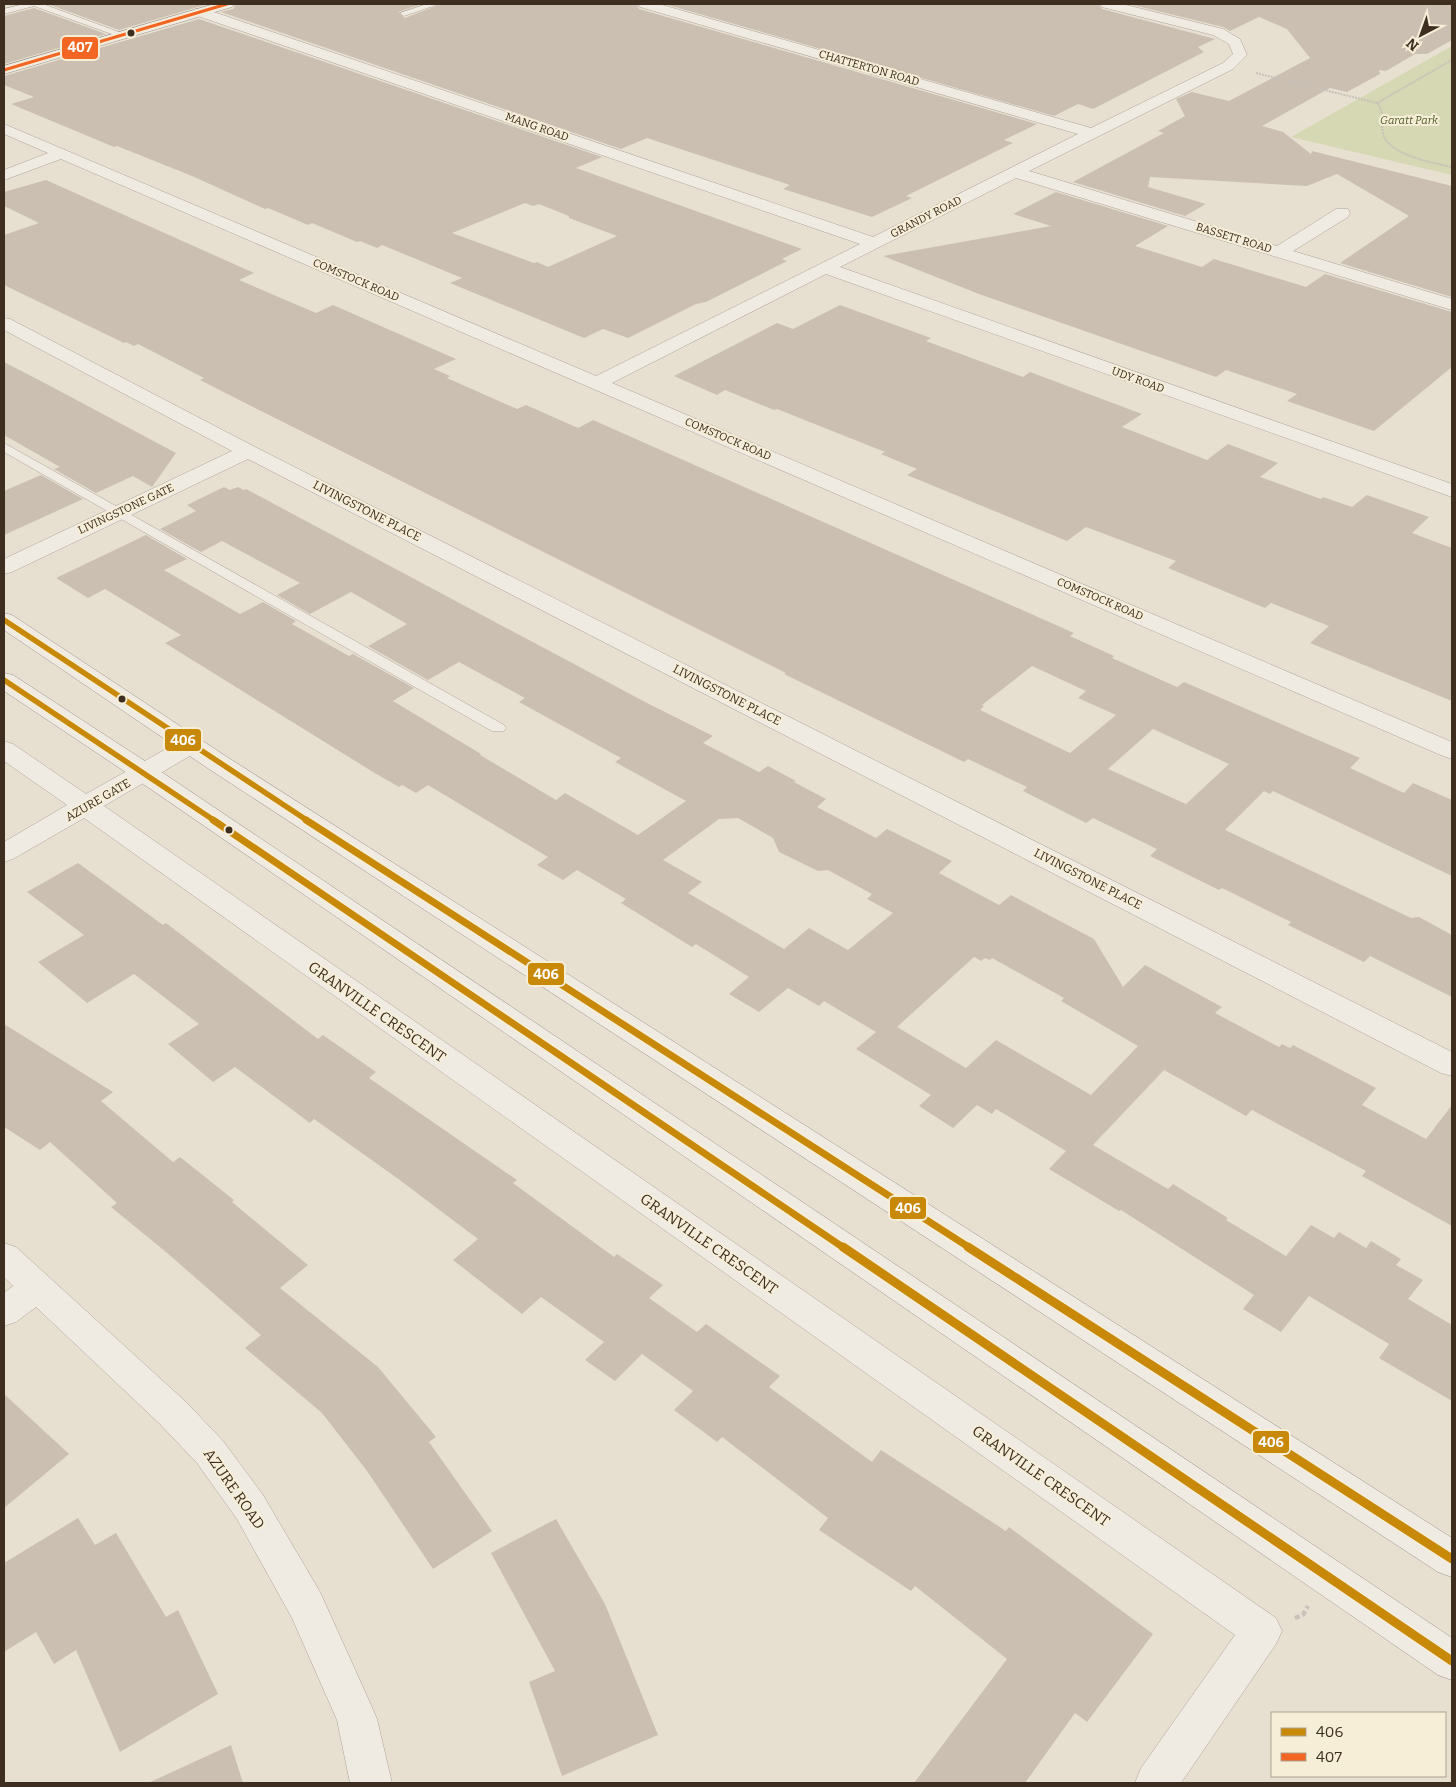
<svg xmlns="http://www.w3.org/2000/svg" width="1456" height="1787" font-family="Bitter,serif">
	<rect width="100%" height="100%" fill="#e7e0d1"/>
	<polygon fill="#d6d7b3" points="1452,46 1452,175 1291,137"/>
	<g fill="#cbbfb2" fill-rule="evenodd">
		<polygon points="48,4 208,4 119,30"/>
		<polygon points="236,4 422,4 398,12 405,18 441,4 637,4 639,9 1037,124 1004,140 1013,143 906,196 912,198 872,217 783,189 790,185 650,139 647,138 621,149 221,12 233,9"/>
		<polygon points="665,4 1099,4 1102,9 1215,39 1198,47 1204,52 1093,109 1078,104 1054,116"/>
		<polygon points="1129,4 1452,4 1452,40 1427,54 1415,54 1386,71 1379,70 1380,74 1347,92 1330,88 1262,126 1283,132 1311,154 1312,151 1452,186 1452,297 1340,263 1409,216 1337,174 1307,186 1150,177 1148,187 1206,204 1185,216 1073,182 1164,133 1158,131 1185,116 1176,99 1192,92 1229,101 1310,58 1287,29 1259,17 1230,31 1223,27"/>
		<polygon points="34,8 106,34 4,64 4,16"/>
		<path d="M199,19L602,157L576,168L802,249L782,259L787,261L706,302L696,304L628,338L603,329L584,338L450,283L462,278L382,245L377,248L360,241L357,242L312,223L308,225L268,208L265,209L192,176L117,146L114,147L11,104L34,97L4,85V76ZM525,203L533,206L539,204L569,216V218L617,236L548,267L537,262L534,263L452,233Z"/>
		<path d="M46,180L254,273L239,280L316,313L333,305L456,359L434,369L450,376L447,378L517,409L526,405L578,428L593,420L1074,633L1070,636L1114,656L1112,658L1177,687L1184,682L1360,758L1350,768L1404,793L1413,783L1452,800V876L1273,791L1270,794L1264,791L1225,830L1411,918L1419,917L1452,935V997L1370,956L1364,962L1288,925L1291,922L1222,888L1219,890L1150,856L1157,849L1093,818L1086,823L1023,791L1027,787L968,759L964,762L784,674L786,673L255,408L200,380L204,378L138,344L134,346L126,342L124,343L4,285V235L39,223L4,206V192ZM1032,666L1086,691L1078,698L1116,715L1070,753L980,710L984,706L982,705ZM1153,729L1229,764L1186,804L1108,769Z"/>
		<polygon points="1056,192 1168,226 1135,246 1202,267 1214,259 1306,287 1325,274 1452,312 1452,367 1374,431 1287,401 1297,394 1226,370 1216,377 979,294 883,256 1051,226 1013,214"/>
		<polygon points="840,305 931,338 926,341 1023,377 1030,372 1142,414 1122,427 1207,460 1228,444 1278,463 1260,477 1321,499 1323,497 1352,507 1367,495 1429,517 1412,533 1452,548 1452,701 1310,643 1329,626 1271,603 1265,608 1168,568 1176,561 1086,527 1067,541 907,475 917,469 881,454 885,452 777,409 774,410 725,390 717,395 674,376 777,323 793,329"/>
		<polygon points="4,362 39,380 176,453 152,487 133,476 96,493 54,469 60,467 4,435"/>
		<polygon points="41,475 83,499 4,535 4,491"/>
		<path d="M224,487L230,490L238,487L244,490L246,489L647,703L713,736L703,743L759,772L768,766L796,781L794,782L826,799L817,807L876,838L887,829L952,861L939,873L999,905L1011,895L1094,939L1123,987L1145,965L1222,1007L1215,1013L1279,1047L1282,1044L1290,1048L1293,1045L1376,1088L1362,1105L1426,1139L1452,1105V1226L1362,1176L1366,1171L1252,1110L1246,1116L1164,1070L1093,1145L1168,1189L1173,1184L1228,1218L1226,1220L1286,1256L1311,1225L1334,1238L1339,1232L1366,1248L1371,1241L1401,1259L1396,1265L1423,1280L1408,1299L1452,1325V1401L1379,1358L1389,1344L1309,1296L1281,1332L1243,1309L1254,1295L1121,1210L1119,1211L1049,1169L1066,1151L996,1109L992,1114L977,1105L953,1128L919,1106L931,1095L856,1049L876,1032L824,1001L819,1006L788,988L759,1012L729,994L749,977L696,944L692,947L621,903L626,899L577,870L563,880L537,865L548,857L428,785L416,793L402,785L399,787L373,772L165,643L181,635L105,589L88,598L56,578L146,535L187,559L164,570L240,614L263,602L296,621L292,624L349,656L353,654L414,688L393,701L481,754L480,755L556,800L565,793L638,835L686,801L615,762L621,758L519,702L525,698L459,662L428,680L368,646L407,624L351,592L310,614L277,595L300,583L222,541L201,552L160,529L196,511L187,505ZM738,818L773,838L779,852L818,871L828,870L872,894L867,899L893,913L848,950L809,928L784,949L688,893L702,882L663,860L719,819ZM974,957L981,961L985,958L990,960L992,958L1064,998L1061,1001L1138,1046L1091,1095L996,1040L966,1068L897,1027Z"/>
		<polygon points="78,863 163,925 166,923 318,1039 323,1035 376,1072 369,1078 517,1180 513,1183 614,1257 617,1254 663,1285 649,1298 697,1332 706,1324 780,1376 769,1387 872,1462 881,1450 1006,1531 1009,1527 1153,1634 1087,1722 1075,1713 1025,1783 914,1783 1007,1659 915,1586 911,1591 819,1530 828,1518 722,1437 717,1442 674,1410 693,1391 642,1354 615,1381 585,1360 604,1342 541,1297 522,1314 453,1260 478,1239 397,1178 314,1119 310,1123 235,1067 213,1082 168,1044 199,1024 134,974 87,1003 38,962 84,935 27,892"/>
		<polygon points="4,1024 113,1092 101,1101 173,1162 180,1157 234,1200 232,1202 308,1265 280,1288 378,1367 436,1437 429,1442 492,1531 433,1569 367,1471 322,1413 245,1348 261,1335 166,1252 111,1207 117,1203 50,1142 40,1150 4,1127"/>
		<polygon points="4,1394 69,1454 4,1508"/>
		<polygon points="78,1518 95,1545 116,1533 166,1617 178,1610 218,1694 120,1752 76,1650 54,1664 36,1632 4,1652 4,1563"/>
		<polygon points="556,1519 605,1604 658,1735 562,1776 529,1682 555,1671 491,1553"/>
		<polygon points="231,1745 243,1783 148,1783"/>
	</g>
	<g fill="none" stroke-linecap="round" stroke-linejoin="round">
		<g stroke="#ada599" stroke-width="1">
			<g id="lane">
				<polygon points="24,4 43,4 127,35 120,37 34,6 4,14 4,9"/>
				<polygon points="427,4 439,4 404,16 400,13"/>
				<polygon points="4,443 504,725 506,728 504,731 492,731 4,452"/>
			</g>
		</g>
		<g stroke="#ada599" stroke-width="1">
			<g id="street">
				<polygon points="639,4 659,4 1091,128 1223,63 1233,54 1229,44 1213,35 1102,7 1101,4 1122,4 1223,29 1240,39 1247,55 1233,69 1029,171 1277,246 1336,209 1348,209 1350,213 1348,217 1293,251 1452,299 1452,310 1016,178 840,267 1452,484 1452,497 826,274 612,383 1452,742 1452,759 1443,756 61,159 4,180 4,170 48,153 4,134 4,124 596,376 860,244 195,15 193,12 195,9 205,9 873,237 1078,134 640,7"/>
				<polygon points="4,318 10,319 255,447 1452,1052 1452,1076 1441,1073 248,459 12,572 4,574 4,559 232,451 4,330"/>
				<polygon points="191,737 200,740 204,745 200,750 104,806 1276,1618 1282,1631 1276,1644 1181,1783 1135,1783 1141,1768 1235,1635 84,818 13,859 4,862 4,842 67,805 4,761 4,741 13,744 86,794 182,740"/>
				<polygon points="4,1243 16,1247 186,1402 223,1441 263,1495 320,1592 371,1705 377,1719 392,1783 350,1783 337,1720 292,1618 237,1519 197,1463 160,1424 36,1307 16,1322 4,1326 4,1293 13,1286 4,1277"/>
			</g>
		</g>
		<g stroke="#9c958a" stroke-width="1">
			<g id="secondary">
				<polygon points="214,4 234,4 232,7 4,74 4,66"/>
				<polygon points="4,613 12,615 224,755 1452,1538 1452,1577 1438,1572 206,767 4,630"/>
				<polygon points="4,673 13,675 154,767 1452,1638 1452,1680 1438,1675 136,779 4,691"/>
			</g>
		</g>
		<g stroke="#c8c2b9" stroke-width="2" stroke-dasharray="2 1" stroke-linecap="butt">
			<path d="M1452,60L1377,103C1386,114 1380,121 1383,133C1387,155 1434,163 1452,167"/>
			<polyline points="1256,73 1377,103"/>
		</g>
		<polyline stroke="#c8c2b9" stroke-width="4.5" stroke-dasharray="5 3" stroke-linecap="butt" points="1295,1618 1303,1615 1308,1606"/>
		<use href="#lane" fill="#efebe3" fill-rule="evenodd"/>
		<use href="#street" fill="#efebe3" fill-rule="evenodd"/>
		<use href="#secondary" fill="#efebe3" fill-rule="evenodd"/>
		<g stroke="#f7eed8" stroke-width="9">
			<g id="bus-1-far2">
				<polyline points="4,620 308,821"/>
				<polyline points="4,680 215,821"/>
			</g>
		</g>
		<g stroke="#f7eed8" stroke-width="11">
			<g id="bus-1-far1">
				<polyline points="213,820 844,1248"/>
				<polyline points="306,820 970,1248"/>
			</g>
		</g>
		<g stroke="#f7eed8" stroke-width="12">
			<g id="bus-1">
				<polyline points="843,1247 1452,1661"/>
				<polyline points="968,1247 1452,1559"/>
			</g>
		</g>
		<g stroke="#f7eed8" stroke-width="5">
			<polyline id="bus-2" points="4,70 227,4"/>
		</g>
		<use href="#bus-1-far2" stroke="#c88808" stroke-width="5.5"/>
		<use href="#bus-1-far1" stroke="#c88808" stroke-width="7"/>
		<use href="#bus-1" stroke="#c88808" stroke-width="9"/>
		<use href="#bus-2" stroke="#f26522" stroke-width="3"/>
	</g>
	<g fill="#3d2e20" stroke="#f7eed8" stroke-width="2">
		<circle cx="131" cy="33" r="4.5"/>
		<circle cx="122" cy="699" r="4.5"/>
		<circle cx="229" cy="830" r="4.5"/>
	</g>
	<g text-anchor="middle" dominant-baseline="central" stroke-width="4" stroke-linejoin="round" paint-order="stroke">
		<g font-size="11" fill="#3d2e20" stroke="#f7eed8">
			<text transform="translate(869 68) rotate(16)">CHATTERTON ROAD</text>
			<text transform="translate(537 127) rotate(19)">MANG ROAD</text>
			<text transform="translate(926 217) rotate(-27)">GRANDY ROAD</text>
			<text transform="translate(1234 238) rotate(17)">BASSETT ROAD</text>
			<text transform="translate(356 280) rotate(23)">COMSTOCK ROAD</text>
			<text transform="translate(1138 380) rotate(20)">UDY ROAD</text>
			<text transform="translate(728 439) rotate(23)">COMSTOCK ROAD</text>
			<text transform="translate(126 509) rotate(-25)">LIVINGSTONE GATE</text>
			<text transform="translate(1100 599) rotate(23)">COMSTOCK ROAD</text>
		</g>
		<g font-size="11" font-style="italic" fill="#4d5a26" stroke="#f7eed8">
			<text x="1409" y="120">Garatt Park</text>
		</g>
		<g font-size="12" fill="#3d2e20" stroke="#f7eed8">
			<text transform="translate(367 511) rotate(27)">LIVINGSTONE PLACE</text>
			<text transform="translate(727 695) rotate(27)">LIVINGSTONE PLACE</text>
			<text transform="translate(98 800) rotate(-30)">AZURE GATE</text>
			<text transform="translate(1088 879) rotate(27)">LIVINGSTONE PLACE</text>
		</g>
		<g font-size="15" fill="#3d2e20" stroke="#f7eed8">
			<text transform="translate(377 1012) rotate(35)">GRANVILLE CRESCENT</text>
			<text transform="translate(709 1244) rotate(35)">GRANVILLE CRESCENT</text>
			<text transform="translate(1041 1476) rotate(35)">GRANVILLE CRESCENT</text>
			<text transform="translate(234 1489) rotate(55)">AZURE ROAD</text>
		</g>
	</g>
	<g stroke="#f7eed8" stroke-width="2">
		<rect x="61" y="36" width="38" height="24" rx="5" fill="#f26522"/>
		<rect x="164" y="728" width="38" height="24" rx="5" fill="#c88808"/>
		<rect x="527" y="962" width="38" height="24" rx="5" fill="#c88808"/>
		<rect x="889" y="1196" width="38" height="24" rx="5" fill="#c88808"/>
		<rect x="1252" y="1430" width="38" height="24" rx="5" fill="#c88808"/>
	</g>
	<g font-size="14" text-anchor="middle" font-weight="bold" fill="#fff">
		<text x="80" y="52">407</text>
		<text x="183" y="745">406</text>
		<text x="546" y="979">406</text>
		<text x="908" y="1213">406</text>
		<text x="1271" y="1447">406</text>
	</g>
	<rect width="1456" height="1787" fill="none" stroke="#3d2e20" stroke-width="10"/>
	<rect x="1271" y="1712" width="175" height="65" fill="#f7eed8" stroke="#ada18e"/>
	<rect x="1281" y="1728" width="25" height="8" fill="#c88808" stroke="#ada18e"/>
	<text x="1316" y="1737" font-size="15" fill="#3d2e20">406</text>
	<rect x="1281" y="1753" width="25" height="8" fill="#f26522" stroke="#ada18e"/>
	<text x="1316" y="1762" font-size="15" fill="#3d2e20">407</text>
	<g transform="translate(1421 35) rotate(221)" stroke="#f7eed8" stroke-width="4" paint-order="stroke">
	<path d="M0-4L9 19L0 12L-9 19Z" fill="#3d2e20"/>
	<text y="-8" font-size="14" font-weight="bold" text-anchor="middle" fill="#3d2e20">N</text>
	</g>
</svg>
